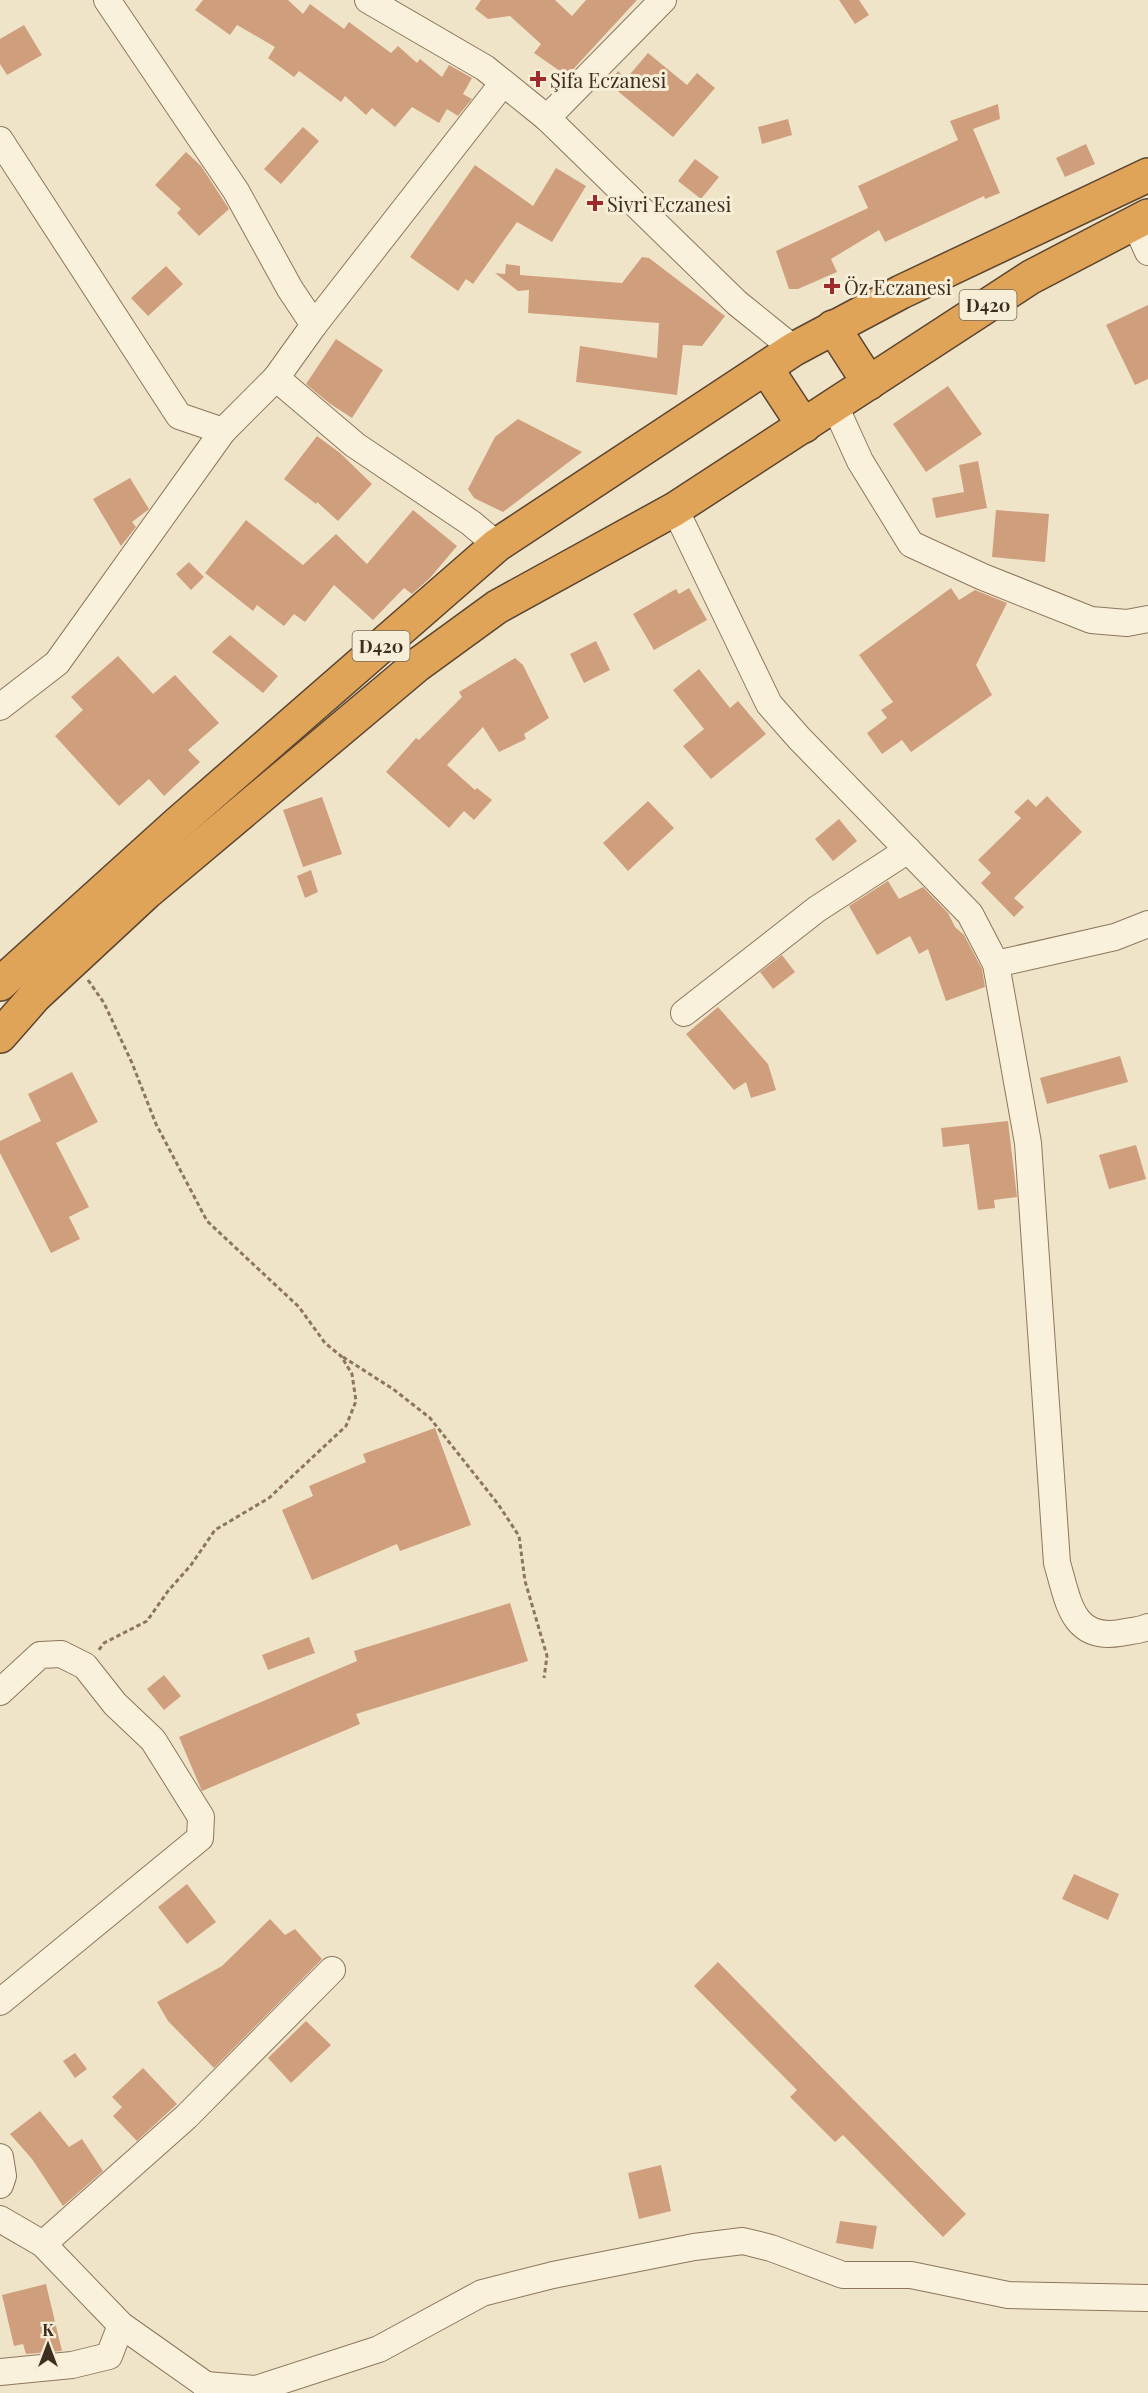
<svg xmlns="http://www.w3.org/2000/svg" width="1148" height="2393" font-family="'Playfair Display',serif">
	<rect width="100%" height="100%" fill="#f0e4c8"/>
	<g fill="#cf9f7d">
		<polygon points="203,0 288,0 303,14 310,4 344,29 349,22 391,53 398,46 417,63 420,59 442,77 449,65 472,78 463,94 472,99 458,116 447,109 439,123 412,107 395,127 372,108 366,115 345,96 341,102 299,71 294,77 268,58 275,47 237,25 230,35 195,10"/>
		<polygon points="481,0 555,0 572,16 586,0 637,0 567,76 534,53 541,44 510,16 488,19 475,9"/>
		<polygon points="839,0 859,0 869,15 855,24"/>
		<polygon points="24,25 42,55 7,75 0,64 0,39"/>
		<polygon points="648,53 687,85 697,73 715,88 673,137 608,83 618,71 626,79"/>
		<polygon points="998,104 1000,119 973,129 1000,193 985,199 984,196 885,242 879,230 831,259 837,272 798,289 789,289 776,251 868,208 858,186 958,140 950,121"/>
		<polygon points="788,119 792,135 762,144 758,127"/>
		<polygon points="303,127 319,141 281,184 264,169"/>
		<polygon points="1086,144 1095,164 1065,177 1056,158"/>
		<polygon points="186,152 201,166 229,209 199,236 177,213 181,209 155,185"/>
		<polygon points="695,159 719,177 701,199 678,181"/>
		<polygon points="475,165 533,206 556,168 586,186 552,242 517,222 473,284 466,279 458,291 410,257"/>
		<polygon points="642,257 649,258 725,316 702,346 683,345 677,395 576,382 580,346 657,358 659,323 528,313 529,290 518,291 495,273 505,274 506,264 520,266 520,275 622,283"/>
		<polygon points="166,266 183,284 148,316 131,298"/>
		<polygon points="1148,305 1148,379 1135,385 1106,325"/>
		<polygon points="336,339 383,370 352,418 329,403 306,384"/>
		<polygon points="948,386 982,434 926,472 893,424"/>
		<polygon points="518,419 582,452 503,512 474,498 468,489 495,437"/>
		<polygon points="317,436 340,453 372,484 338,521 317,502 316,504 284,479"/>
		<polygon points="978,461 987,508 936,518 932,498 964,492 959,465"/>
		<polygon points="130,478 149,509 132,522 136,527 121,546 93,499"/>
		<polygon points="413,510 457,546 430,578 412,594 404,588 373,620 334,585 305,622 294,614 284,626 257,605 253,611 205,573 246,520 303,565 336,534 367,564"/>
		<polygon points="996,510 1049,514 1045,562 992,557"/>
		<polygon points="189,562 204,577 191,590 176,574"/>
		<polygon points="689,588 707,620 654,650 633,614 676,589 679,594"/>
		<polygon points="951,588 959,600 975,590 1007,603 976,665 992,695 911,752 902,740 882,754 867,733 887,718 881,710 893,702 859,655"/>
		<polygon points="230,635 278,676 263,693 212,652"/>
		<polygon points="596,641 610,670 584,683 570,654"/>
		<polygon points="118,656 153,694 175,675 219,723 188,750 200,762 164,796 149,779 119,806 55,736 83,710 71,697"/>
		<polygon points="515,658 523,665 549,718 524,734 526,739 499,752 483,727 447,765 475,790 477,788 492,800 474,820 464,811 449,828 386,772 416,738 419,740 462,697 459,692"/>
		<polygon points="699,669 730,708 738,701 766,734 711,779 683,746 704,729 673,690"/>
		<polygon points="1047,796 1082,832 1014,898 1024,907 1014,917 981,883 991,873 978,860 1021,818 1014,812 1028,799 1036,807"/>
		<polygon points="322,797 342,854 303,867 283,810"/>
		<polygon points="648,801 674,828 628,871 603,843"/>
		<polygon points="839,819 857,841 833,861 815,839"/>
		<polygon points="311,870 318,892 305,898 297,876"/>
		<polygon points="888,881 899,899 923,887 948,913 955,927 964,935 982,969 985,987 946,1001 928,949 919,954 910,936 877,955 849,906"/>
		<polygon points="782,955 795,972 773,989 760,972"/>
		<polygon points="718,1007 768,1064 776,1090 751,1098 746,1082 734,1090 686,1034"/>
		<polygon points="1120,1056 1128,1082 1047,1104 1040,1078"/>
		<polygon points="72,1072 98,1122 56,1143 89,1207 69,1217 80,1239 51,1253 0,1153 0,1141 41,1121 28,1094"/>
		<polygon points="1008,1121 1017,1197 994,1200 995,1208 978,1210 969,1144 943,1147 941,1128"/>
		<polygon points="1136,1145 1146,1179 1109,1189 1099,1155"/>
		<polygon points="435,1428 471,1525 400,1551 397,1544 312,1580 282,1510 313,1496 309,1486 366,1462 363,1454"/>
		<polygon points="510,1603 528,1661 356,1714 360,1724 202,1791 201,1789 179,1737 357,1661 354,1651"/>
		<polygon points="309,1637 315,1653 268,1670 262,1655"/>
		<polygon points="164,1675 181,1696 164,1710 147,1689"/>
		<polygon points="1074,1874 1119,1894 1108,1920 1062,1899"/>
		<polygon points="187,1884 216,1922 187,1944 158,1907"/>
		<polygon points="270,1919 285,1935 295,1929 322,1959 214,2068 168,2021 157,2002 222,1966"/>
		<polygon points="718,1962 966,2214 943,2237 843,2135 835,2142 790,2097 797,2090 694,1986"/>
		<polygon points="306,2021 331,2045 291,2083 268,2058"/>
		<polygon points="75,2053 87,2069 75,2078 63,2061"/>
		<polygon points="143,2068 177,2104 137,2141 113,2116 122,2107 112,2097"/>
		<polygon points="40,2111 69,2147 82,2139 103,2171 63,2206 32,2159 10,2134"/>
		<polygon points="661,2165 671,2211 639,2219 628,2173"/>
		<polygon points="840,2221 877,2226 873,2249 836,2243"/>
		<polygon points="46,2284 62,2351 26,2354 23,2344 14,2346 2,2295"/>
	</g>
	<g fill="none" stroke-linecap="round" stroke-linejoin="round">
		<g stroke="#8d765c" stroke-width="28">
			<g id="minor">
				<polyline points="107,0 236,191 290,289 314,325 276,378 355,445 471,523 497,545"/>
				<polyline points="368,0 485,68 547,118 737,303 794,349"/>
				<polyline points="547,118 663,0"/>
				<polyline points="0,140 179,416 223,431"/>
				<polyline points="1135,223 1148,252"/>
				<polyline points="314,325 503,83"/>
				<polyline points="835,406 860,461 911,544 983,577 1091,620 1127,623 1148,619"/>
				<path d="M675,509L769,704L799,738L970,914L996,964L1028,1143L1057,1563C1068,1599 1071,1641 1120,1633C1129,1631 1139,1631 1148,1627"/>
				<polyline points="0,707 57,663 223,431 276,378"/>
				<polyline points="996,964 1115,937 1148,924"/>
				<polyline points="684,1013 817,909 908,850"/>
				<polyline points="0,1692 40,1655 61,1654 85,1666 115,1704 153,1740 201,1817 200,1838 0,2002"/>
				<polyline points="0,2157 3,2176 0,2185"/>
				<polyline points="0,2219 43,2244 121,2325 206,2385 207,2393"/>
				<polyline points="43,2244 186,2117 332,1970"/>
				<polyline points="0,2372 72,2365 109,2356 121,2325"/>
				<polyline points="214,2393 206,2385 256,2389 379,2349 482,2293 553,2275 694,2247 743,2241 771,2248 843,2275 911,2275 1008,2295 1148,2298"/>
			</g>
		</g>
		<g stroke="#5b4430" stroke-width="36">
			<g id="highway">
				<polyline points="833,327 869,383"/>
				<polyline points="766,368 804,426"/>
				<polyline points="0,984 177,824 497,545 794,349 901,292 1148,175"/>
				<polyline points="0,1036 35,996 147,892 416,666 497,607 675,509 1031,277 1148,216"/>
			</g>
		</g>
		<g stroke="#8d765c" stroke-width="3" stroke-dasharray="4.5 3" stroke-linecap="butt">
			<polyline points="88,980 104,1003 132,1063 156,1124 207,1221 299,1307 325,1343 341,1356 352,1374 356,1401 346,1426 269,1498 215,1530 191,1565 168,1591 147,1621 104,1643 98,1651"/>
			<polyline points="343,1357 393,1389 430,1418 498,1504 519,1536 525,1581 547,1656 544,1678"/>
		</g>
		<use href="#minor" stroke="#faf1dc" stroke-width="26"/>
		<use href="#highway" stroke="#e0a458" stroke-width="33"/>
	</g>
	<g fill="#9e2a2b" stroke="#f7eed8" stroke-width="2">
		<path d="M535 70h6v6h6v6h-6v6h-6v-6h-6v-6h6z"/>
		<path d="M592 194h6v6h6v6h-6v6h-6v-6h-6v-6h6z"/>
		<path d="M829 277h6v6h6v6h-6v6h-6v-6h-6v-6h6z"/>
	</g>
	<g text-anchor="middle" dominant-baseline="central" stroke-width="6" stroke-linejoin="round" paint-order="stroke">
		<g fill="#f7eed8" stroke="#756857" stroke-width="1.5">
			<rect x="959.5" y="290" width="57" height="30" rx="4.5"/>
			<rect x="352.5" y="631" width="57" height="30" rx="4.5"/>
		</g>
		<g font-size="18" font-weight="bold" fill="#3d2e20">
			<text x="988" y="305">D420</text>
			<text x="381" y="646">D420</text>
		</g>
		<g font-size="20" fill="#3d2e20" stroke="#f7eed8" text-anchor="start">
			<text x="550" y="79">Şifa Eczanesi</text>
			<text x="607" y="203">Sivri Eczanesi</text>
			<text x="844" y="286">Öz Eczanesi</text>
		</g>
	</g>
	<g transform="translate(48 2345)" stroke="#f7eed8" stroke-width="4.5" paint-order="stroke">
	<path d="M0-4.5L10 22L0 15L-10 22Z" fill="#3d2e20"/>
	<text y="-9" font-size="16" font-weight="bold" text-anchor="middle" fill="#3d2e20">K</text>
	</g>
</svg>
